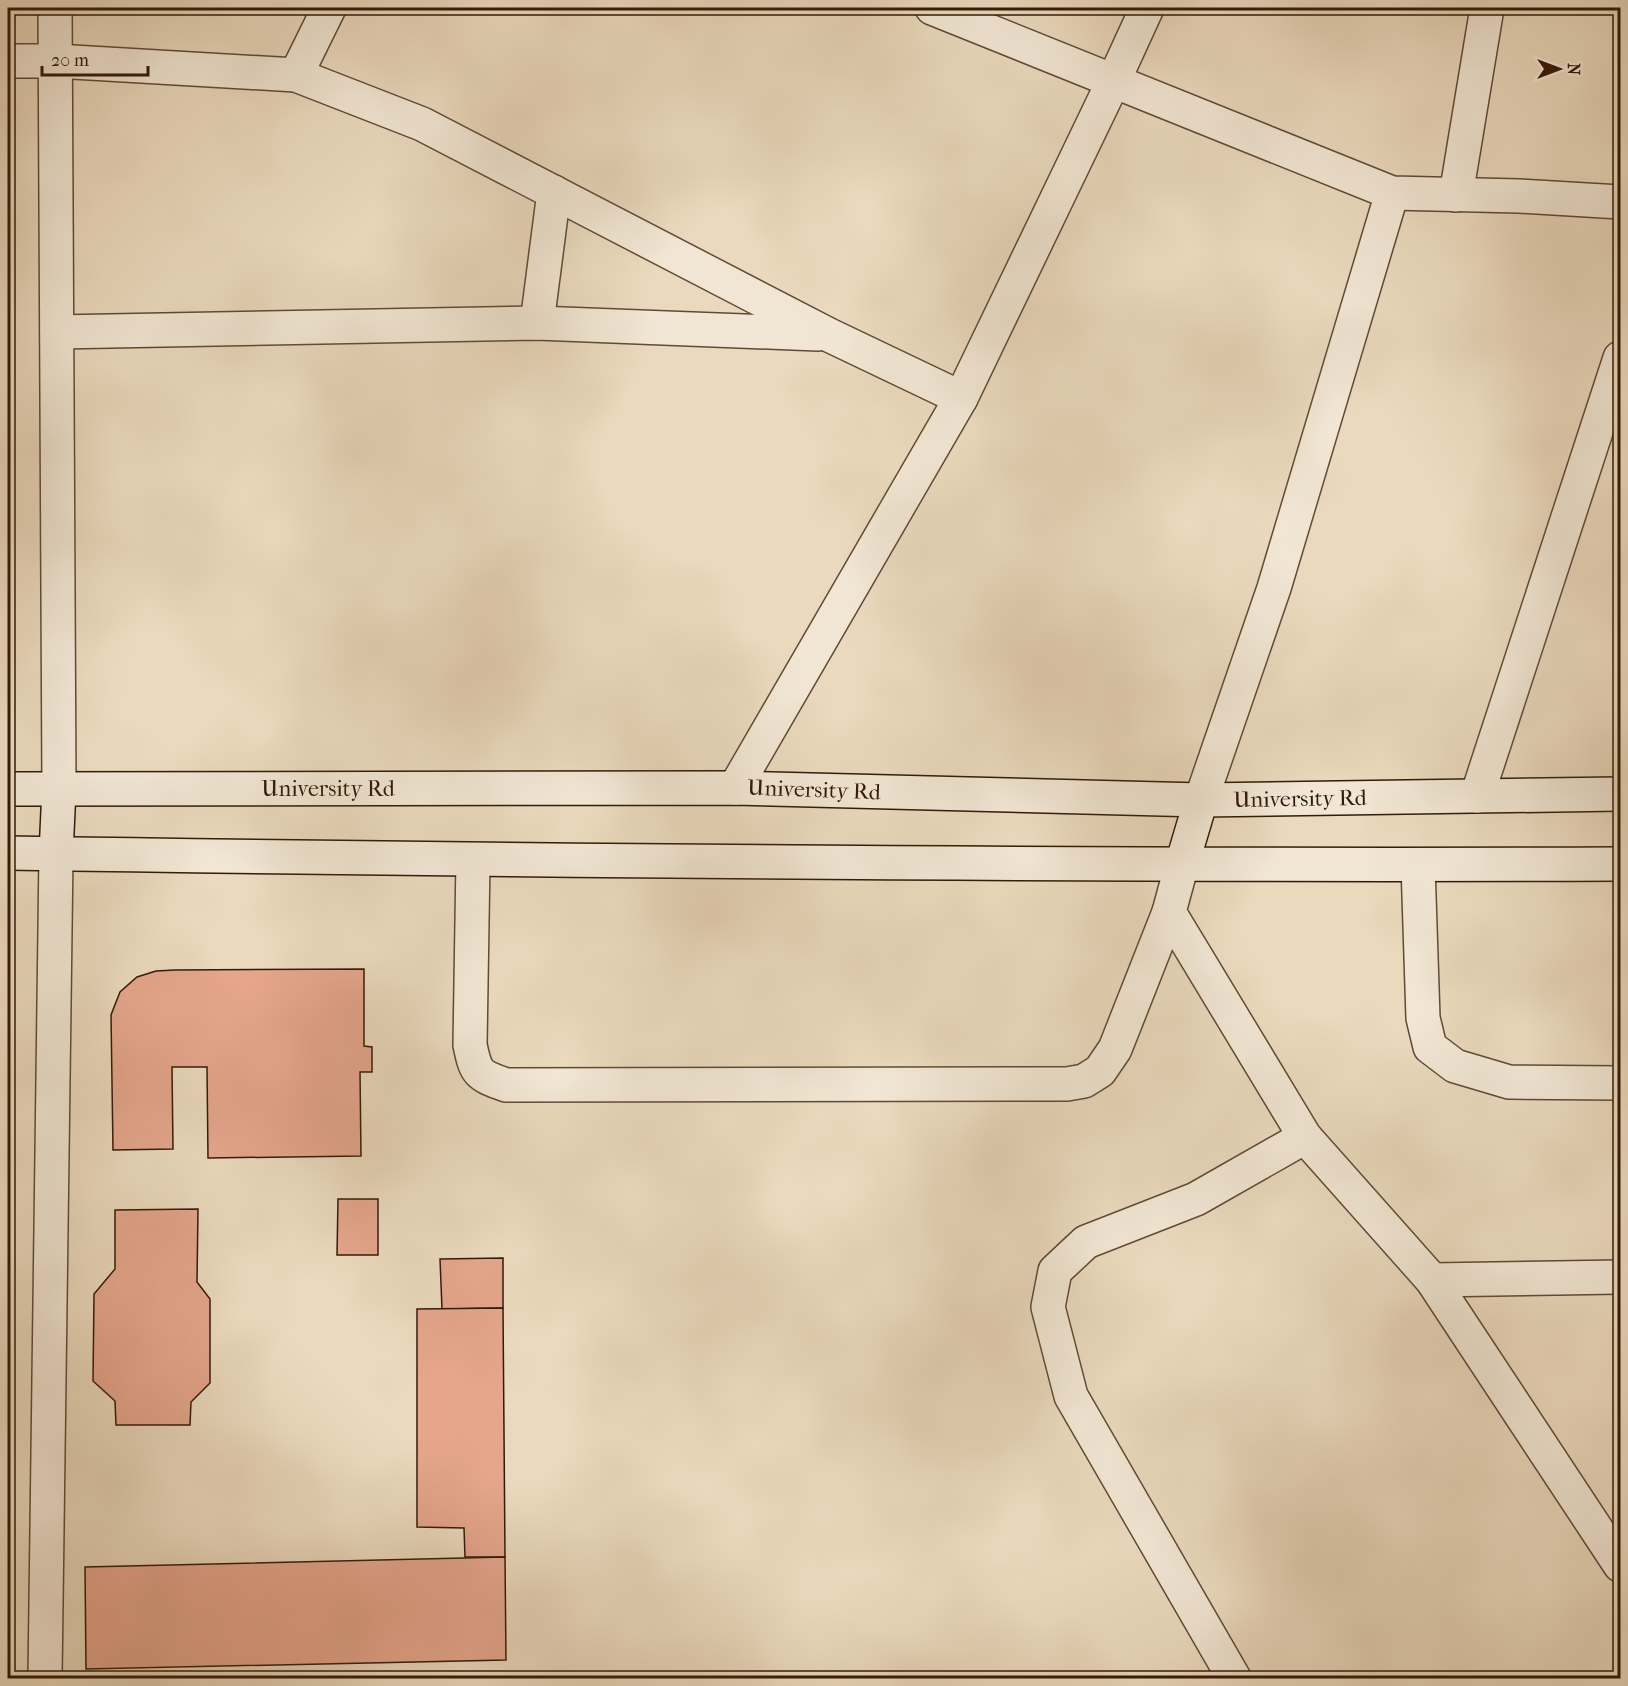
<svg xmlns="http://www.w3.org/2000/svg" width="1628" height="1686" font-family="'IM FELL French Canon',serif">
	<rect width="100%" height="100%" fill="#ead9bd"/>
	<filter id="stains"><feTurbulence type="fractalNoise" baseFrequency=".00333" numOctaves="4"/><feColorMatrix values="0 0 0 0 .2 0 0 0 0 .09 0 0 0 0 .02 0 0 0 .5 -.17"/></filter>
	<radialGradient id="worn" r=".72"><stop offset=".6" stop-color="#630" stop-opacity="0"/><stop offset="1" stop-color="#630" stop-opacity=".3"/></radialGradient>
	<g fill="#e5a68c" stroke="#331a08" stroke-width="1.5">
		<polygon points="364,969 364,1046 372,1047 372,1072 360,1072 361,1156 208,1158 207,1067 172,1067 173,1149 113,1150 111,1015 120,992 137,977 156,971 175,970"/>
		<polygon points="338,1199 378,1199 378,1255 337,1255"/>
		<polygon points="198,1209 197,1282 210,1299 210,1383 191,1402 190,1425 116,1425 115,1401 93,1381 94,1294 115,1269 115,1210"/>
		<polygon points="503,1258 503,1308 442,1309 440,1259"/>
		<polygon points="503,1308 505,1557 465,1557 464,1528 417,1527 417,1309"/>
		<polygon points="505,1557 506,1660 86,1669 85,1567"/>
	</g>
	<g fill="none" stroke-linecap="round" stroke-linejoin="round">
		<g stroke="#614a35" stroke-width="36">
			<g id="street">
				<polyline points="55,8 59,789"/>
				<polyline points="932,8 1392,193 1519,196 1620,202"/>
				<polyline points="8,61 56,61 296,75 422,124 829,335 961,398"/>
				<polyline points="296,75 329,8"/>
				<polyline points="1456,195 1487,8"/>
				<polyline points="537,323 554,192"/>
				<polyline points="57,332 537,323 818,334"/>
				<polyline points="735,788 961,398 1114,80 1147,8"/>
				<polyline points="1477,796 1620,358"/>
				<polyline points="1201,800 1274,588 1392,193"/>
				<path d="M473,860L470,1045C476,1074 478,1075 506,1085L1067,1084L1084,1081L1100,1071L1115,1049L1169,912"/>
				<polyline points="1182,864 1169,912 1305,1137 1432,1280 1620,1565"/>
				<polyline points="1418,865 1423,1018 1430,1047 1455,1066 1509,1082 1620,1083"/>
				<polyline points="1432,1280 1620,1277"/>
				<polyline points="45,1678 56,854"/>
				<polyline points="1234,1678 1071,1396 1048,1307 1055,1271 1086,1242 1196,1199 1305,1137"/>
			</g>
		</g>
		<g stroke="#331a08" stroke-width="36">
			<g id="secondary">
				<polyline points="8,789 735,788 1201,800 1620,794"/>
				<path d="M8,853C545,861 1083,866 1620,864"/>
				<polyline points="56,854 59,789"/>
				<polyline points="1182,864 1201,800"/>
			</g>
		</g>
		<use href="#street" stroke="#f1e6d4" stroke-width="33"/>
		<use href="#secondary" stroke="#f1e6d4" stroke-width="33"/>
	</g>
	<g text-anchor="middle" dominant-baseline="central" stroke-width="4.5" stroke-linejoin="round" paint-order="stroke">
		<g font-size="22" fill="#331a08" stroke="#f1e6d4">
			<text x="328" y="789">University Rd</text>
			<text transform="translate(814 790) rotate(2)">University Rd</text>
			<text transform="translate(1300 799) rotate(-1)">University Rd</text>
		</g>
	</g>
	<rect width="1628" height="1686" fill="none" stroke="#ead9bd" stroke-width="30"/>
	<rect x="9" y="9" width="1610" height="1668" fill="none" stroke="#331a08" stroke-width="3"/>
	<rect x="15" y="15" width="1598" height="1656" fill="none" stroke="#331a08" stroke-width="1.5"/>
	<g transform="translate(1559 69) rotate(90)" stroke="#f1e6d4" stroke-width="4.5" paint-order="stroke">
	<path d="M0-4.5L10 22L0 15L-10 22Z" fill="#331a08"/>
	<text y="-9" font-size="16" font-weight="bold" text-anchor="middle" fill="#331a08">N</text>
	</g>
	<path d="M42 66v9h106v-9" fill="none" stroke="#331a08" stroke-width="3"/>
	<text x="51" y="66" font-size="18" fill="#331a08" stroke="#f1e6d4" stroke-width="4.5" paint-order="stroke">20 m</text>
	<rect width="100%" height="100%" filter="url(#stains)"/>
	<rect width="100%" height="100%" fill="url(#worn)"/>
</svg>
